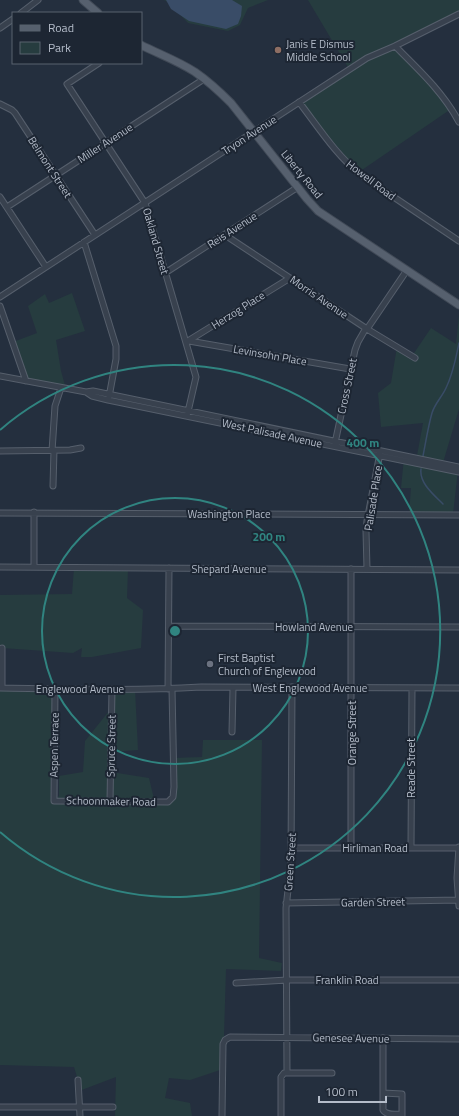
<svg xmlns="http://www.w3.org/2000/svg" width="459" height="1116" font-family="'Titillium Web',sans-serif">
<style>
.green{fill:#263c3f}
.water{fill:#394c67}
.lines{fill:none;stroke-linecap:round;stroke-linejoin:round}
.stream{stroke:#394c67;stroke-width:1.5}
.minor-casing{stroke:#565f6c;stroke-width:7}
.major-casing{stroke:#414a57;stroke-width:9}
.minor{stroke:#38414e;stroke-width:5}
.major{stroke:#56606e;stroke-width:7}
.ring{fill:none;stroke:#308480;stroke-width:2}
.education-dot{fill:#8d6e63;stroke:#1d2633;stroke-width:1.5}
.worship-dot{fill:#6b7280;stroke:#1d2633;stroke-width:1.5}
.labels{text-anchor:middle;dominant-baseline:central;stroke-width:4;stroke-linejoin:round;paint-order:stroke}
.poi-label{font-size:11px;fill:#b4bcc9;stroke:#1d2633;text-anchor:start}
.street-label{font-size:11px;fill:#b4bcc9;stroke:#1d2633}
.centre{fill:#308480;stroke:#1d2633;stroke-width:2}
.ring-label{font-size:12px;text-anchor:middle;font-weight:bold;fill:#308480;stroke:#1d2633;stroke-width:4;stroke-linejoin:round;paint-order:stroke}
</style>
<rect width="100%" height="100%" fill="#242f3e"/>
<!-- green -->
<path class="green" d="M164 0H268L248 8 240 25 228 31 188 23 169 3Z
M308 0H459V14L397 46 451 109 359 172 299 102 349 69Z
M72 293 85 331 56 340 61 371 66 389 26 381 13 342 37 333 28 306 45 294 49 303Z
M459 315V409L442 466 458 470 453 514H409L411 488H401L404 458 416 461 423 423 381 427 378 393 391 383 397 347 412 356 431 328 456 344Z
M74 568H128L127 598 143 610 141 648 92 657H81L82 648 73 653 2 648 0 645V595L72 594Z
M0 688 55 689 54 800 59 796V776L83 772 85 741 109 711 112 689H135L138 750 111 752V772L149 778 155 803 171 799 173 758 202 757 203 740H262L259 958 282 963 281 971 226 969 223 1069 190 1080 169 1078 165 1098 190 1103 192 1116H115L116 1077 79 1091 78 1080 74 1067 0 1065Z"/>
<!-- water -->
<path class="water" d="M166 0H232L242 6 241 16 238 24 226 29 189 21 171 9Z"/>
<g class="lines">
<!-- stream -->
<path class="stream" d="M423 456C426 441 428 427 432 413 435 403 442 397 446 388 453 374 456 358 459 343
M421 469C419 483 434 495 443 504"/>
<!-- minor casing -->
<g class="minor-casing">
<path id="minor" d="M21 13 38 0
M0 28 13 19
M395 46C419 70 443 92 459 122
M99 63 67 84 145 203 196 377 187 416
M299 102C319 128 336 155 361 175L459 241
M0 104 12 110 15 113 95 235
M0 197 46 267
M7 207 204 79
M225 235 367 329 415 358
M84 242 116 346V359L109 397
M165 273 298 187
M0 297 367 58 395 46 459 14
M0 306 26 381
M367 329 407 270
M188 341 290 278
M189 341 350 369
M0 376 86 392 92 396 108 400 459 472
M86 392 93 391 459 467
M335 443 355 350 358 342 366 328
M0 451 70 450 81 448
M52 451 55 406 61 388
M53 486 54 450
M34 512V567
M0 513 459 515
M0 567 459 570
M367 569 366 531 367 521 380 453
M169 626 459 627
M2 648V688
M0 688C67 689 134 691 201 687L459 688
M55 689 54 801 168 802 173 797 174 787 172 689
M168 689 169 568
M232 732 233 688
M110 802 112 689
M459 847 457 878 459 906
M292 848H459
M351 848V569
M411 848 412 688
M286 903 459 900
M236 983 287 980H459
M383 1038V1110C387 1116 395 1114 402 1114
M287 1073 286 908 291 863 292 687
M287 1073H332
M78 1080 80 1116
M383 1093 402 1094V1116
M0 1107H113
M222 1116 223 1044 225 1040 230 1037 459 1039
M281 1116V1077L284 1073H287"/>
</g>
<!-- major casing -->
<g class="major-casing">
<path id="major" d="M83 0 98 13
M141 45C159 54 178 61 195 72 208 81 220 92 231 103L307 199 318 211 459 305"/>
</g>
<!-- minor -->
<use href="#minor" class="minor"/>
<!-- major -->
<use href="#major" class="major"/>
</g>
<!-- distance rings -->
<g class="ring">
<circle cx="175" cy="631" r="133"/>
<path d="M0 430A266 266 0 1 1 0 832"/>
</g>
<!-- markers -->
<circle class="education-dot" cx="278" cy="50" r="4"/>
<circle class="worship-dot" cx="210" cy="664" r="4"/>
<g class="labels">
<!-- poi labels -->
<g class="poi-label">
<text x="286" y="44">Janis E Dismus<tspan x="286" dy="13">Middle School</tspan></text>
<text x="218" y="658">First Baptist<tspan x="218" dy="13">Church of Englewood</tspan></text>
</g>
<!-- street labels -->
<g class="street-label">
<text transform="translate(249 135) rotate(-33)">Tryon Avenue</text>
<text transform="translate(105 143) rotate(-33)">Miller Avenue</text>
<text transform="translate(50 167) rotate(57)">Belmont Street</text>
<text transform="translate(302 174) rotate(51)">Liberty Road</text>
<text transform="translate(371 180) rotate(37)">Howell Road</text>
<text transform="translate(232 230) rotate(-33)">Reis Avenue</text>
<text transform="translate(156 241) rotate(74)">Oakland Street</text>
<text transform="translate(319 297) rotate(34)">Morris Avenue</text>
<text transform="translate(238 310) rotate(-32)">Herzog Place</text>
<text transform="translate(270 355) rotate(10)">Levinsohn Place</text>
<text transform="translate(347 386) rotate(-78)">Cross Street</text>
<text transform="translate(272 433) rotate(12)">West Palisade Avenue</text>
<text transform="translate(373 498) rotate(-81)">Palisade Place</text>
<text x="229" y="514">Washington Place</text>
<text x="229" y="569">Shepard Avenue</text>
<text x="314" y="627">Howland Avenue</text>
<text x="310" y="688">West Englewood Avenue</text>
<text x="80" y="689">Englewood Avenue</text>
<text transform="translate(352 733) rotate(-90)">Orange Street</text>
<text transform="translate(54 745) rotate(-89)">Aspen Terrace</text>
<text transform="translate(111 746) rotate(-89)">Spruce Street</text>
<text transform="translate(411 768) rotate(-90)">Reade Street</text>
<text transform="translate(111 801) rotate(1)">Schoonmaker Road</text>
<text x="375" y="848">Hirliman Road</text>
<text transform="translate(290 862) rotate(-86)">Green Street</text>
<text transform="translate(373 902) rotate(-1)">Garden Street</text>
<text x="347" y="980">Franklin Road</text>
<text transform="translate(351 1038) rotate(1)">Genesee Avenue</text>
</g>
</g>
<circle cx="175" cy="631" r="6" class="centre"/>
<g class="ring-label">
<text x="363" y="447">400 m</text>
<text x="269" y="541">200 m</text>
</g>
<!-- legend -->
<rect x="12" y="12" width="130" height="52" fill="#1d2633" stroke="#59626f"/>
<rect x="20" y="25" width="20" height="6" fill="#56606e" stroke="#59626f"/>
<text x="48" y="32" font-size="12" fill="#b4bcc9">Road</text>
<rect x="20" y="42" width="20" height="12" fill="#263c3f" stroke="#59626f"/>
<text x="48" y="52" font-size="12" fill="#b4bcc9">Park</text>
<!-- scale -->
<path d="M319 1096v6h67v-6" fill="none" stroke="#b4bcc9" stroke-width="2"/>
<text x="325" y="1096" font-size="12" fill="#b4bcc9" stroke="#1d2633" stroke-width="3" paint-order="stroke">100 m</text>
</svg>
